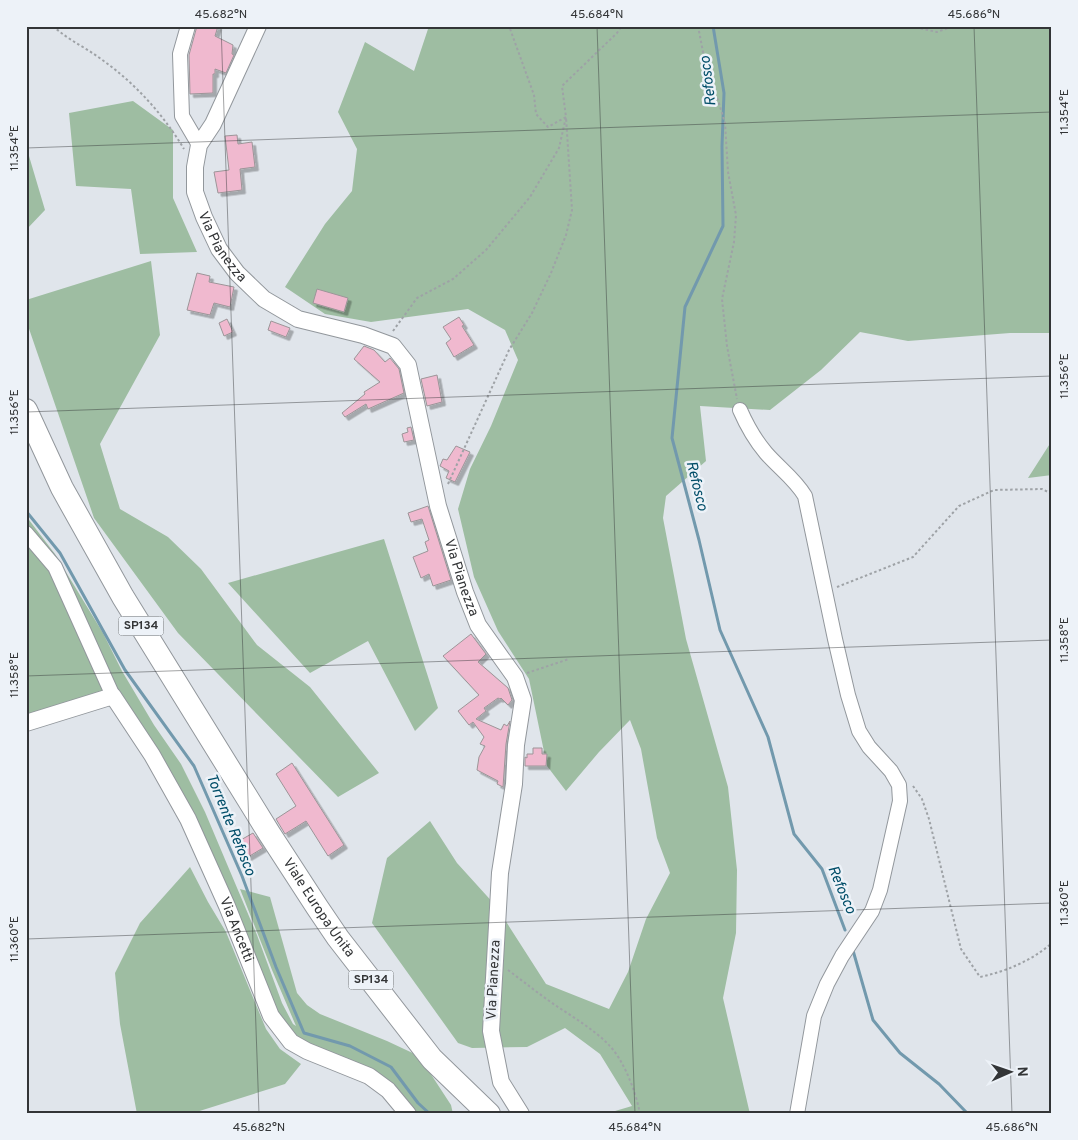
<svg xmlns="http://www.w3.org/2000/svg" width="1078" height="1140" font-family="Overpass,sans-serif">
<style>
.green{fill:#9ebda2}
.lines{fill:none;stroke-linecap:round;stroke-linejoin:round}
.stream{stroke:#7299ad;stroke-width:3}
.building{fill:#f0b9cf;stroke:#9c9598;filter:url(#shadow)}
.minor-casing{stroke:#92979c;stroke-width:16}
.tertiary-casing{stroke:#92979c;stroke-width:18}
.trunk-casing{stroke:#92979c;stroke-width:24}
.path{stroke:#9ea2a6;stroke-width:2;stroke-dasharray:2.5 2.5;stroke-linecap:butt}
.minor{stroke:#fff;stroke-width:14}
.tertiary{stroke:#fff;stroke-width:16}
.trunk{stroke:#fff;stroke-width:22}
.ticks{fill:none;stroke:#333537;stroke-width:1;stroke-opacity:0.45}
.labels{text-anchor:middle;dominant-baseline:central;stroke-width:5;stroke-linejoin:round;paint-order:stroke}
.shield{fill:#edf2f8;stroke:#6b6e71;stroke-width:1}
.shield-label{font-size:12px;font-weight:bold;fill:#333537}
.street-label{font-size:14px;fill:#333537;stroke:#edf2f8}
.water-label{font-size:15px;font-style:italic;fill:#004d68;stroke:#edf2f8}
.neatline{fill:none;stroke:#333537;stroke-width:2}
.ticks-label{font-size:12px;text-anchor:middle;fill:#333537}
</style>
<defs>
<filter id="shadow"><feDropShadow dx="3.5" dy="3.5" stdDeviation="0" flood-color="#0004"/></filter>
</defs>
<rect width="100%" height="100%" fill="#e0e5eb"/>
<!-- green -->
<path class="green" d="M426 26H1052V333H1010L908 341 860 332 821 370 770 410 700 406 706 461 666 496 663 518 686 639 728 787 737 870 736 933 723 998 750 1114H605L632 1106 600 1054 565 1028 527 1047 472 1048 458 1043 372 923 387 858 430 821 457 863 496 906 546 984 609 1009 628 972 646 919 670 873 657 838 641 749 630 720 599 752 566 791 547 766 529 679 498 631 474 577 458 509 470 469 491 426 518 360 505 330 468 309 371 322 325 314 285 287 325 224 352 191 357 149 338 112 365 42 414 71 428 29Z
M133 101 173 130V198L197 252 140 254 131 189 76 186 69 113Z
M26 153 29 156 45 210 26 230Z
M151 261 160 335 100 444 120 509 168 537 201 569 257 645 310 687 379 773 338 797 178 633 94 518 26 320V300Z
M1051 442 1052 475 1028 478Z
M26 516 55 554 103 633 122 671 154 725 181 764 205 812 257 935 282 1003 293 1024 296 1026 272 970 240 889 270 897 297 993 307 1005 320 1014 387 1041 419 1056 451 1105 453 1114H415L368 1075 307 1047 281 1021 256 960 116 698 26 721Z
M384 539 438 708 415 731 368 641 310 673 228 583Z
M190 867 208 902 226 932 266 1029 280 1049 301 1064 285 1084 190 1114H137L120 1024 115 973 140 923Z"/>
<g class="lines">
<!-- stream -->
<path class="stream" d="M713 26 724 93 722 146 723 226 685 307 672 438 699 540 720 630 768 737 794 834 822 869 845 930
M26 511 60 553 125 670 194 766 242 876 276 967 304 1033 350 1046 391 1067 418 1103 430 1114
M852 947 873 1020 900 1053 939 1084 968 1114"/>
</g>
<!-- building -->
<path class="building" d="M197 26H218L215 36 233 45 232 54 234 55 226 73 215 69V74H213V93L190 94 189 55Z
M237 135 238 144 252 142 255 167 240 169 242 190 218 193 214 172 229 170 225 136Z
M197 273 210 276 209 282 234 287 230 307 214 303 210 315 187 310Z
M317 289 348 298 344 312 313 303Z
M459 317 464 325 462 326 474 345 454 357 446 343 451 339 443 327Z
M227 319 233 332 224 336 219 323Z
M271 321 290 328 286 337 268 330Z
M364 346 374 350 385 362 390 358 399 369 404 393 368 409 366 404 345 417 342 413 365 394 364 392 380 382 354 359Z
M437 375 442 402 427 406 421 379Z
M411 427 414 440 404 442 402 434 408 432 407 428Z
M456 446 470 452 455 482 446 478 449 471 440 466 443 459 447 460Z
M428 506 451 580 433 586 429 574 421 578 413 557 428 551 425 542 429 540 422 519 411 522 408 513Z
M471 634 486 654 478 662 508 688 512 700 508 705 501 698 500 699 498 698 484 708 486 711 476 719 501 730 504 724 507 726 510 721 506 744 503 787 497 784 498 781 477 770 479 757 485 746 480 744 484 737 473 722 469 725 458 711 479 695 443 656Z
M533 748H542V754H547L546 766H525V757L527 758V754H533Z
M292 763 344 845 328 856 306 821 285 834 276 819 296 806 276 774Z
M253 833 263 848 248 857 239 841Z"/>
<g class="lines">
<!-- minor casing -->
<g class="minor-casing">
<path id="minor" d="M188 26 180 54 182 116 199 145
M740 410C747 426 755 440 766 453 779 468 795 479 805 496L835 639 848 695 859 731 869 747 891 771 899 785 900 801 880 890 872 911 842 956 827 984 814 1016 797 1114
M26 533 55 567 113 696"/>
</g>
<!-- tertiary casing -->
<g class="tertiary-casing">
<g id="tertiary">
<path id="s1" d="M258 26 213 124 199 145 195 167V192L204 217 219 249 237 273 264 299 298 319 363 335 393 346 408 365 438 506 465 592 478 625 515 677 523 700 516 745 514 784 500 873 491 1031 501 1082 521 1114"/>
<path id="s2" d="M26 723 113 696 152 755 188 819 227 906 271 1016 291 1042 307 1051 369 1076 388 1090 408 1114"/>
</g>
</g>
<!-- trunk casing -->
<g class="trunk-casing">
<g id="trunk">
<path id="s3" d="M26 410 62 488 123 597 269 833 317 907 338 938 432 1059 489 1114"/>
</g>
</g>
<!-- path -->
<path class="path" d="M53 26C68 40 85 47 101 59 135 83 163 114 184 149
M698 26 709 83 718 100 725 123 728 172 736 215 734 242 722 299 727 346 737 399
M917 26 918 28 937 32 954 26
M393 331 417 298 453 279 486 250 530 197 559 148 566 117 562 86 617 33 622 26
M448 484 509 350 532 313 551 273 566 235 572 210 566 117 548 127 536 114 534 95 509 26
M837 587 913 557 959 506 994 490 1042 489 1052 494
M527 673 569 659
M913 786 922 799 929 819 961 949 980 977C1007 971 1031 961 1052 943
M508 970C524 982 539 994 555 1005 573 1017 593 1029 608 1044 624 1060 636 1092 640 1114"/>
<!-- minor -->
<use href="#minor" class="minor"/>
<!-- tertiary -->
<use href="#tertiary" class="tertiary"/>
<!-- trunk -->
<use href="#trunk" class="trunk"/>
</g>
<!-- ticks -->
<path class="ticks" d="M221 26 259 1114M597 26 635 1114M974 26 1012 1114M26 148 1052 112M26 412 1052 376M26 676 1052 640M26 939 1052 903"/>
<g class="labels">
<!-- shield labels -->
<g class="shield">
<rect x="118.5" y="616.5" width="45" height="19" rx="4"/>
<rect x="348.5" y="970.5" width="45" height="19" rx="4"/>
</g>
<g class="shield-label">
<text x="141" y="626">SP134</text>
<text x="371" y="980">SP134</text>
</g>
<!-- street labels -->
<g class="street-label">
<text stroke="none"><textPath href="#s1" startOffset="242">Via Pianezza</textPath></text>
<text stroke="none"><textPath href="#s1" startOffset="692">Via Pianezza</textPath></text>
<text stroke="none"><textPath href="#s3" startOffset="578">Viale Europa Unita</textPath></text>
<text stroke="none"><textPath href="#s2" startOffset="356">Via Ancetti</textPath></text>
<text transform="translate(494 980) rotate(-87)">Via Pianezza</text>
</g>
<!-- water labels -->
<g class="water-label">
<text transform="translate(709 81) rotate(-97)">Refosco</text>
<text transform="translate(696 486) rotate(76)">Refosco</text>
<text transform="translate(230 825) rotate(68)">Torrente Refosco</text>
<text transform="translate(841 890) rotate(67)">Refosco</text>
</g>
</g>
<!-- border -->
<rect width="1078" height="1140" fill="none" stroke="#edf2f8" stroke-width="55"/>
<!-- north arrow -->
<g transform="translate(1010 1072) rotate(88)" stroke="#edf2f8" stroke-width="4" paint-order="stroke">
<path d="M0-4L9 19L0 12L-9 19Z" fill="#333537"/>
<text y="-8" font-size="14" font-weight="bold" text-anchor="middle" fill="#333537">N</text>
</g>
<rect x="28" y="28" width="1022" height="1084" class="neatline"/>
<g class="ticks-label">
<text x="221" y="18">45.682°N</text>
<text x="597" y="18">45.684°N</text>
<text x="974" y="18">45.686°N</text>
<text transform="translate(1064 112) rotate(-90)" y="4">11.354°E</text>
<text transform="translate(14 148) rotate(-90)" y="4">11.354°E</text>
<text transform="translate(1064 376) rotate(-90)" y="4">11.356°E</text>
<text transform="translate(14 412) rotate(-90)" y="4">11.356°E</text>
<text transform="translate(1064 640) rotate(-90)" y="4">11.358°E</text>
<text transform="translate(14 675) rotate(-90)" y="4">11.358°E</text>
<text transform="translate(1064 903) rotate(-90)" y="4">11.360°E</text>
<text transform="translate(14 939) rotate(-90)" y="4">11.360°E</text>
<text x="259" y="1131">45.682°N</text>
<text x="635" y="1131">45.684°N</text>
<text x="1012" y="1131">45.686°N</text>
</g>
</svg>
